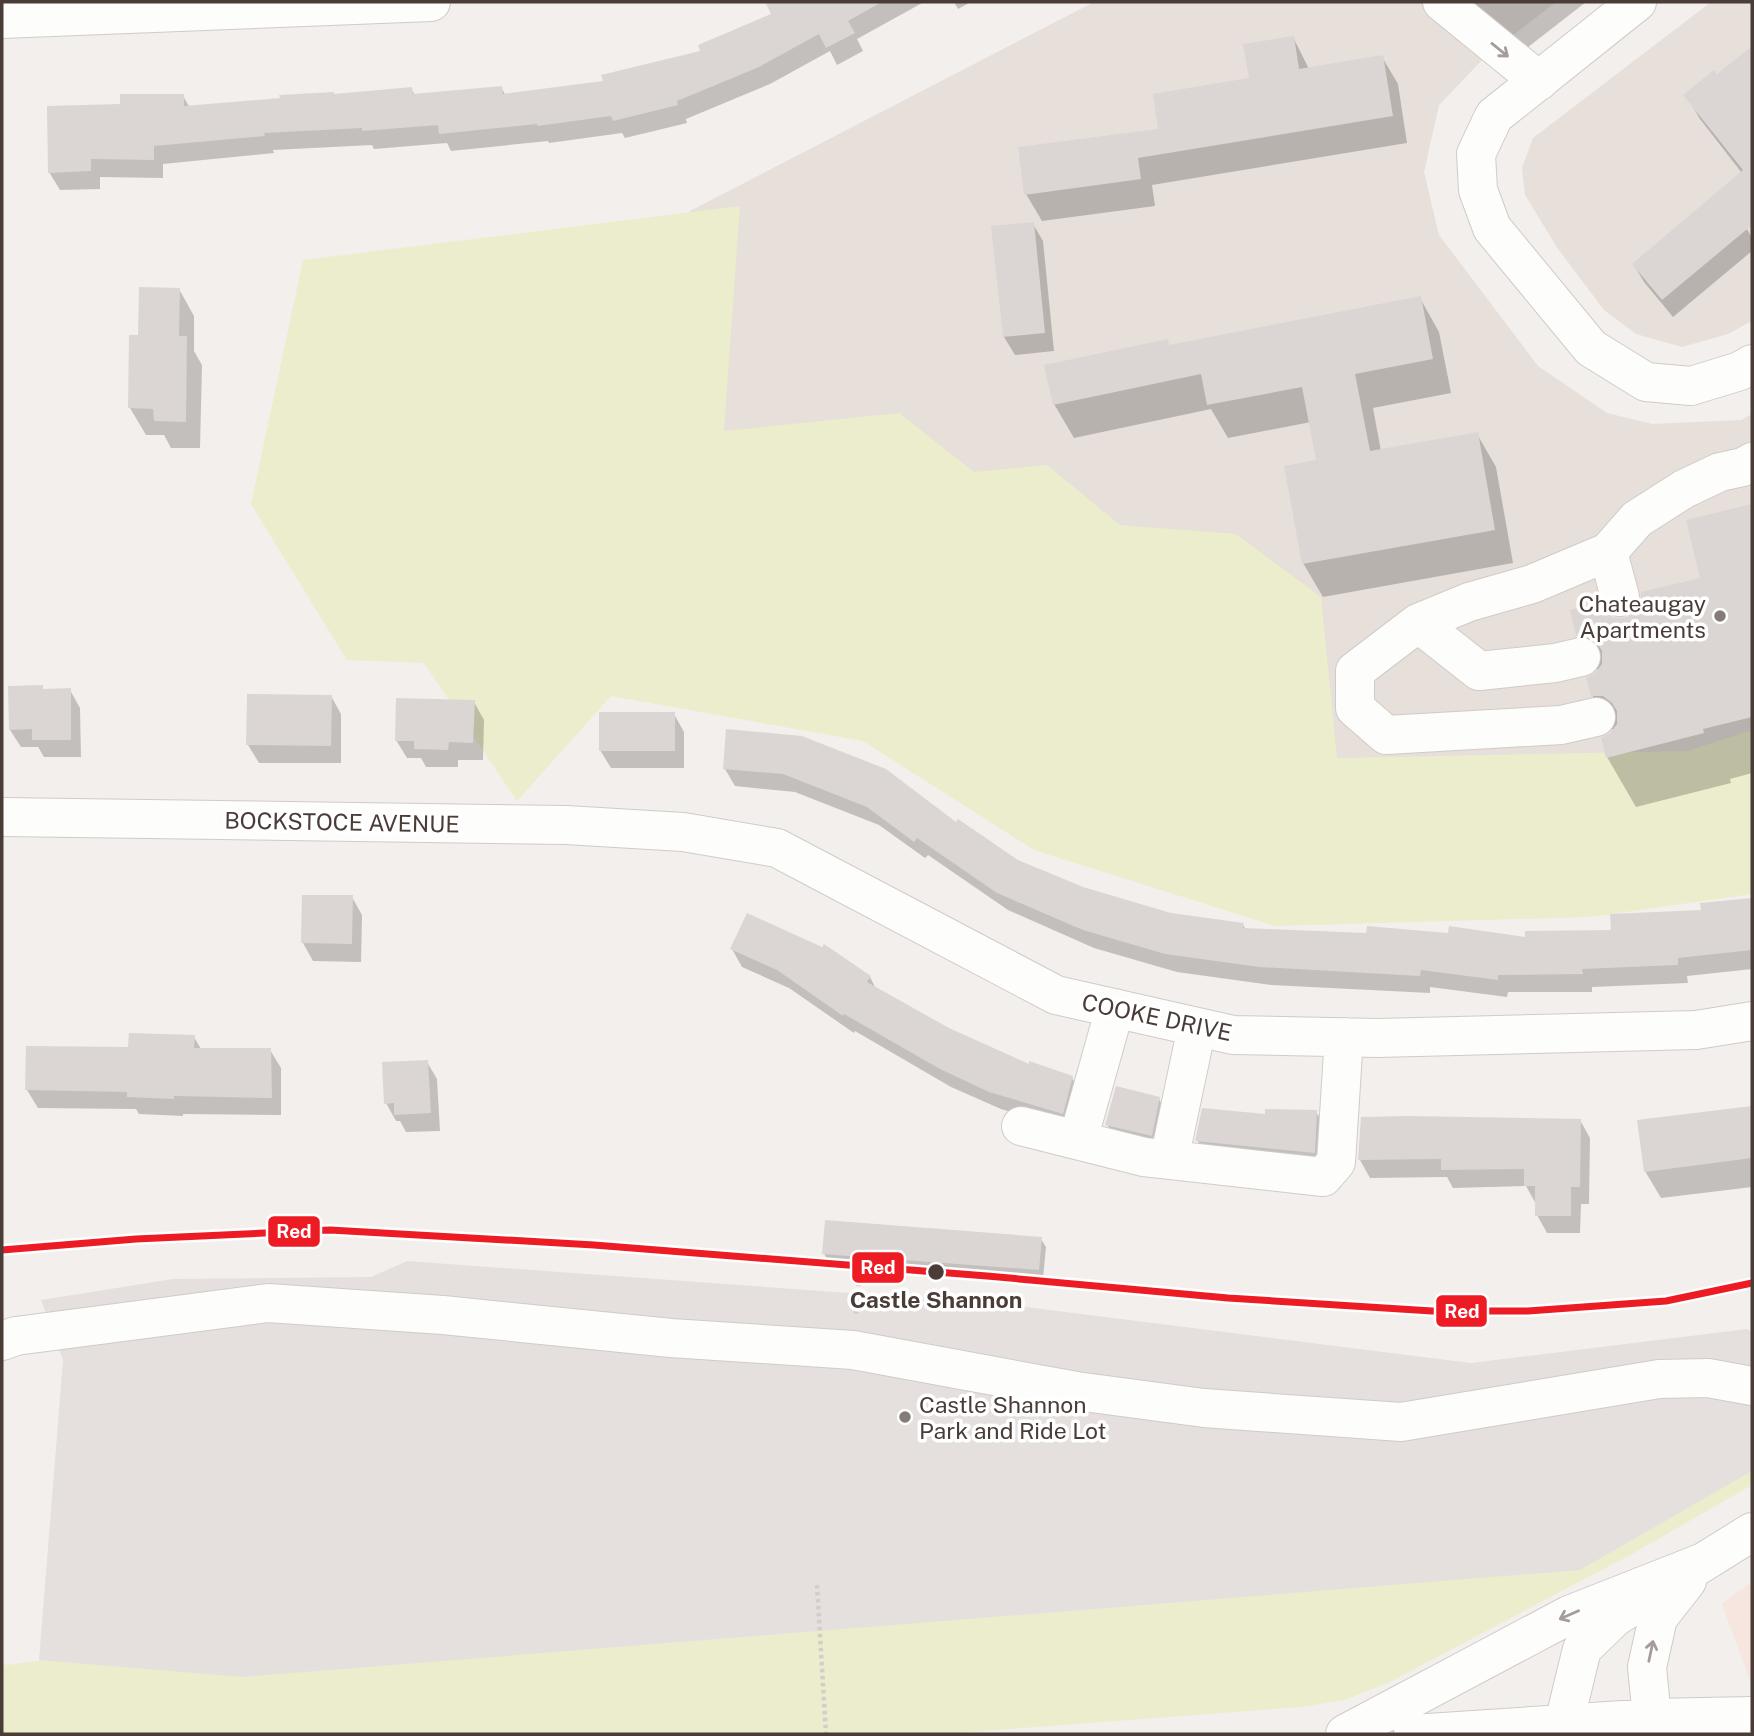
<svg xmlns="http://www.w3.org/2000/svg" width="1754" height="1736" font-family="'Public Sans',sans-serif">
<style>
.residential{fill:#e7dfda}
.commercial{fill:#f6e6df}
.green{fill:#ebedcc}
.parking{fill:#e5e0de}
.shadow{fill:#0003}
.building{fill:#dbd6d3}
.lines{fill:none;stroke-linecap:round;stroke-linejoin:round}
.minor-casing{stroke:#d0cbc8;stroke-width:40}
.path{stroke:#d3cdcb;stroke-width:4.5;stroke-dasharray:3.5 3.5;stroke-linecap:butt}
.minor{stroke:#fdfdfc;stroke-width:38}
.rail-1-casing{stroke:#fff;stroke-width:12}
.rail-1{stroke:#ec1b24;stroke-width:7}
.oneway{stroke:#a49d9a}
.poi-dot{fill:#857b77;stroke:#fff;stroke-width:2.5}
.stop-dot{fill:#4a3d37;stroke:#fff;stroke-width:2.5}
.labels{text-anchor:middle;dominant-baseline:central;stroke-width:7;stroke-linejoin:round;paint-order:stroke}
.poi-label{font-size:23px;fill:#4a3d37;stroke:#fff;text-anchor:end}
.street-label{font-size:23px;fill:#4a3d37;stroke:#fff}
.stop-label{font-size:23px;font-weight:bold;fill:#4a3d37;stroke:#fff}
.line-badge{stroke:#fff;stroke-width:2.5}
.badge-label{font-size:19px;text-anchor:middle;font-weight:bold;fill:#fff}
</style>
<rect width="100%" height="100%" fill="#f3efed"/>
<!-- residential -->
<path class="residential" d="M1094 2H1556L1485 57 1439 105 1424 172 1439 235 1538 366 1607 413 1652 424 1741 420 1752 414V758L1295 791 691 586 690 211Z
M1711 2H1752V321L1728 334 1682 347 1636 334 1604 310 1558 249 1525 195 1522 168 1533 138Z"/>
<!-- commercial -->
<path class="commercial" d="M1752 1582V1686L1722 1604Z"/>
<!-- green -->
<path class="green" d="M740 206 724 431 899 413 974 472 1047 465 1120 525 1236 534 1321 597 1337 758 1687 751 1752 730V894L1590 917 1275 926 1034 850 863 741 611 696 517 801 424 663 347 660 251 504 303 260Z
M1752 1418V1485L1632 1554 1388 1683 1344 1700 1301 1707 944 1734H2V1664L8 1665Z"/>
<!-- parking -->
<path class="parking" d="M407 1261 1002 1304 1471 1363 1747 1329 1752 1332V1471L1580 1570 243 1677 39 1660 63 1360 41 1300 173 1279 371 1277Z"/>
<!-- shadow -->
<path class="shadow" d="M783 2H924L857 39 863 51 837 65 830 51 770 84 686 119 687 123 625 138 622 133 549 143 548 141 451 151 447 143 374 149 372 145 273 150 274 153 163 164V178L100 177V189L60 190 49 172 121 106 183 96 190 108 411 89 415 95 501 87 506 96 605 83 703 52 774 15 770 8Z
M954 2H971L958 9Z
M1458 2H1586L1514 58Z
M1293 37 1309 69 1382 57 1398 84 1407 143 1152 185 1155 206 1042 221 1026 194 1160 130 1251 80Z
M1752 48V186L1700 119 1686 95 1716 76Z
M1033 224 1043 241 1054 351 1015 355 1004 337Z
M1747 229 1752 238V251L1673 317 1644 282 1634 265Z
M179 289 194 316V351L202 365 200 448H171L164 435H146L130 408 140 337Z
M1420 298 1439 332 1451 393 1373 408 1381 451 1477 434 1496 467 1513 563 1323 597 1303 563 1318 462 1311 422 1228 438 1211 409 1074 438 1054 404 1170 347Z
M1752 505V773L1730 779 1731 783 1636 807 1607 757 1614 732 1592 695 1599 672 1577 635 1604 614 1613 620H1625L1702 579 1688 521Z
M42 687 44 691 70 690 80 708 81 757H44L38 747H21L10 730Z
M331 696 341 714V763H259L248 745Z
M474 702 484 720 483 760H458V767H426L421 758H407L396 740Z
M674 714 684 732V768H611L600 750Z
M728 731 957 824 1017 861 1082 889 1171 915 1243 925 1246 930 1526 939 1613 932 1703 911 1702 905 1752 900V969L1687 976 1688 983 1592 987V992H1508L1507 997 1430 987V993L1271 985 1177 972 1094 948 1008 910 928 855 925 858 879 825 795 792 735 786 725 769Z
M352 897 362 915 361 962 313 961 303 943Z
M732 949 870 977 876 989 948 1029 1030 1067 1072 1078 1082 1096 1072 1131 1001 1109 951 1087 855 1031 854 1033 789 988 742 967Z
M194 1037 201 1049 270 1050 281 1068V1115L183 1114V1116L139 1114 136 1109 38 1108 27 1090 130 1049Z
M427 1062 437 1079 440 1131 406 1132 400 1121H396L386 1103Z
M1159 1099 1169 1117 1161 1153 1117 1142 1107 1124Z
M1752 1108V1187L1661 1198 1645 1171 1639 1122Z
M1316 1112 1327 1130 1323 1171 1208 1158 1197 1140Z
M1580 1120 1590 1138 1589 1204H1581L1580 1233H1547L1537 1215 1536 1204 1526 1186 1453 1188 1447 1177 1370 1178 1360 1160Z
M1041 1239 1046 1247 1043 1278 828 1262 824 1253Z"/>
<!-- building -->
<path class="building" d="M765 2H882L848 21 855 33 826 48 819 34 759 67 677 101 678 105 613 121 611 116 537 126V124L439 134 438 125 362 131V128L264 133 265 136 154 146V160L91 159V171L48 173 47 106 120 104V94H184V106L280 98 279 95 334 92V94L412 87 413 94 502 86 503 94 603 81 601 75 700 51 698 45 771 14Z
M1294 36 1299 69 1383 55 1393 116 1138 158 1141 179 1024 195 1018 147 1158 129 1153 94 1249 78 1243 44Z
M1752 46V225L1662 300 1632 264 1743 170 1683 95 1714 70 1717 74Z
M1034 222 1045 333 1003 337 991 226Z
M139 287 180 288 179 336H187L186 422 154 421 153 409 128 408 129 335H138Z
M1421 296 1433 359 1355 374 1370 451 1478 432 1495 530 1302 564 1284 466 1316 460 1302 387 1207 405 1201 374 1053 405 1044 365 1168 339 1169 345Z
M1752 504V717L1703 729 1704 733 1606 758 1601 738 1610 733 1617 724V711L1612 703 1603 696H1591L1586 678 1595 673 1602 664V651L1597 643 1588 636H1576L1570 610 1599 603 1605 613 1614 618H1625L1636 612 1641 602V592L1700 578 1686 520Z
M43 685V689L71 688V740H32V729L9 730 8 686Z
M247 694 332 695 331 746 246 745Z
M396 698 475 700 473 743 449 742 448 750 414 749V741H395Z
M599 712H675V751H599Z
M726 729 802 736 886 769 956 822 958 819 1018 860 1083 887 1171 913 1244 923 1243 928 1366 933 1367 926 1448 933 1449 926 1525 937V931L1611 930 1610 914 1701 910 1700 903 1752 898V950L1678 958V965L1582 969 1583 974 1498 975V980L1421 970 1420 976 1259 967 1165 954 1083 930 997 893 917 838 914 842 867 807 783 774 723 769Z
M302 895H353L352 944 301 943Z
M747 913 822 947 824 944 871 976 867 982 949 1028 1029 1064V1061L1073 1076 1063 1114 989 1092 940 1069 844 1014 843 1016 777 970 730 949Z
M129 1033 195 1035 194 1048H271L272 1098 174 1096V1099L127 1097V1092L25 1090 26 1046 128 1047Z
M428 1060 431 1113 394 1115V1103L384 1104 382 1062Z
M1116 1086 1160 1097 1152 1136 1105 1125Z
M1752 1106V1158L1644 1172 1637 1120Z
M1202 1108 1265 1114V1109L1317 1110 1315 1153 1195 1141Z
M1409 1116 1581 1119 1580 1187H1571V1216H1535V1186H1524V1169L1441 1170V1159L1358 1160 1361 1117Z
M825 1220 1042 1237 1039 1270 822 1254Z"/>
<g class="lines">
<!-- minor casing -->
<g class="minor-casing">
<path id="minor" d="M1442 2 1539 81
M1637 2 1494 116 1476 154 1478 190 1492 228 1591 348 1646 382 1691 386 1740 371 1752 364
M2 19 431 2
M1608 552 1620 597
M1418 623 1479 671 1555 663 1581 657
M1596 717 1561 725 1386 735 1355 708V671L1418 623 1469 602 1532 584 1608 552 1637 519 1684 489 1720 472 1743 467 1752 462
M2 817 566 825 683 832 777 848 1056 995 1233 1035 1378 1038 1696 1030 1752 1021
M1021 1126 1144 1157 1323 1177 1336 1162 1344 1037
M1078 1140 1115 1008
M1169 1160 1197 1027
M2 1341 16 1336 268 1303 443 1315 671 1338 853 1350 1076 1391 1204 1408 1401 1422 1659 1379 1708 1378 1752 1386
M1652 1718 1647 1667 1658 1618 1687 1581
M1564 1723 1582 1649 1615 1617 1752 1532
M1345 1734 1569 1615 1701 1563
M1413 1734 1652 1718 1752 1716"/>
</g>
<!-- path -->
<path class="path" d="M856 1314 861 1257
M817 1585 826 1734"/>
<!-- minor -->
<use href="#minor" class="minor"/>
<!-- rail-1 casing -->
<g class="rail-1-casing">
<path id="rail-1" d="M2 1250 136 1239 330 1230 594 1245 987 1276 1228 1298 1432 1311H1528L1666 1301 1752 1283"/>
</g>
<!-- rail-1 -->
<use href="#rail-1" class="rail-1"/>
</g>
<!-- one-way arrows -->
<defs><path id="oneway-shaft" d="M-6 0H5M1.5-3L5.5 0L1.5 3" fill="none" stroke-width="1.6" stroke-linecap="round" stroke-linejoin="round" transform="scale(1.75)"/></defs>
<g class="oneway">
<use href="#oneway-shaft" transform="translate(1500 50) rotate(39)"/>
<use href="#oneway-shaft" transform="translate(1569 1615) rotate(156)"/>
<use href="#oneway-shaft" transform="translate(1651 1651) rotate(-78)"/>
</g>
<!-- markers -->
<g class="poi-dot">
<circle cx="1720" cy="616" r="7"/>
<circle cx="905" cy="1417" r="7"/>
</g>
<circle class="stop-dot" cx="936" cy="1272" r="9"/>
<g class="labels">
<!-- poi labels -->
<g class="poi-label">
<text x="1706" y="603">Chateaugay<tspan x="1706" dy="26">Apartments</tspan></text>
<text x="919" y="1404" text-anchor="start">Castle Shannon<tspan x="919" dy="26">Park and Ride Lot</tspan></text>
</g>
<!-- street labels -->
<g class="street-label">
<text transform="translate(342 822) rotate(1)">BOCKSTOCE AVENUE</text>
<text transform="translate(1157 1017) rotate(12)">COOKE DRIVE</text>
</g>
<!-- stop labels -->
<g class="stop-label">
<text x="936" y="1299">Castle Shannon</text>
</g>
</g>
<g class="line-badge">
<rect x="267" y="1215" width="54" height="33" rx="7" fill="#ec1b24"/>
<rect x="851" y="1251" width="54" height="33" rx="7" fill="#ec1b24"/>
<rect x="1435" y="1294" width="53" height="34" rx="7" fill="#ec1b24"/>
</g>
<g class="badge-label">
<text x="294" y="1238">Red</text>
<text x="878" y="1274">Red</text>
<text x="1462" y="1318">Red</text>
</g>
<!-- border -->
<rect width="1754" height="1736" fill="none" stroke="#4a3d37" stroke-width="7"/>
</svg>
